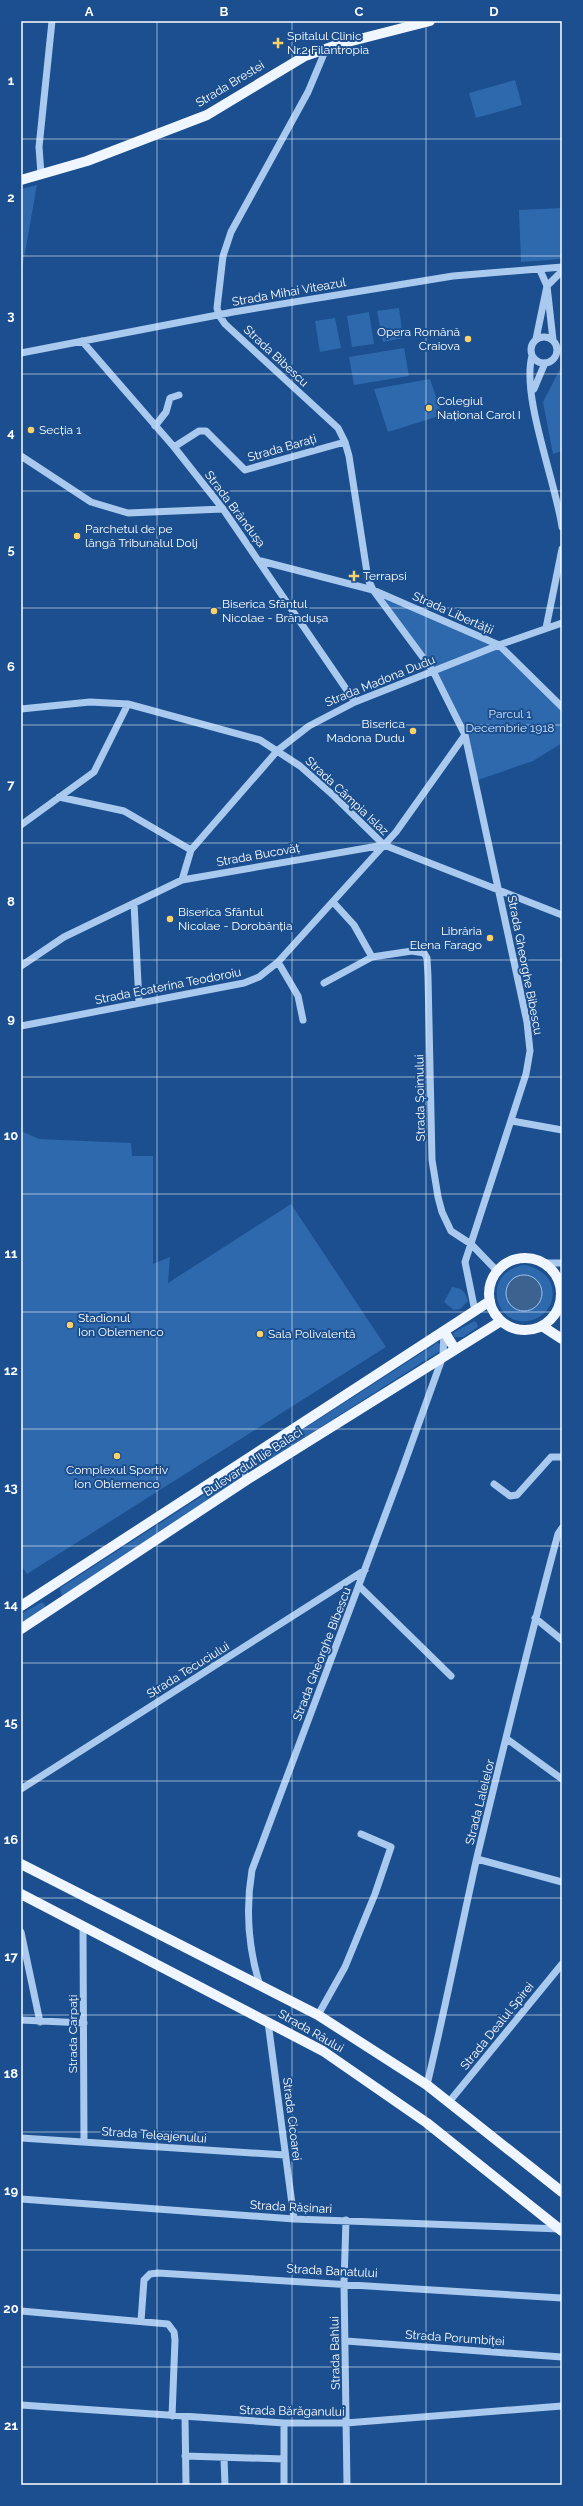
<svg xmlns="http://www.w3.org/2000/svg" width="583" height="2506" font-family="Raleway,sans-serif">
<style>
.green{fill:#2e69ad;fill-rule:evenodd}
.water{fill:#3c6290;stroke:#9cc4f0}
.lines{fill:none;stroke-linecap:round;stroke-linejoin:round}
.minor{stroke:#a9c9ee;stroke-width:7}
.major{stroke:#f0f6ff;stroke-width:10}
.grid{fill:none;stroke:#fff;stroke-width:1;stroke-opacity:0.55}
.poi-dot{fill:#ffd166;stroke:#1b4f8f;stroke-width:1.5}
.labels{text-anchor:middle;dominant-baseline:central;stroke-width:4;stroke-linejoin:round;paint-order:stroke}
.poi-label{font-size:12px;fill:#fff;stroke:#1b4f8f;text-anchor:start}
.street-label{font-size:12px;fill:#fff;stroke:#1b4f8f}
.park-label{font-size:12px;fill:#cfe3fa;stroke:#1b4f8f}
.neatline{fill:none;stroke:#fff;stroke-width:1.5}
.grid-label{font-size:13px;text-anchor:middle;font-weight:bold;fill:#fff}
</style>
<rect width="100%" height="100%" fill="#1b4f8f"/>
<!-- green -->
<path class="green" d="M515 80 522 105 476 118 469 93Z
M37 185 21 275V189Z
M562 208V259L521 262 519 210Z
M399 308 403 338 383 342 377 311Z
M369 312 374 344 352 347 347 316Z
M335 318 341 348 320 352 315 321Z
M404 348 409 376 354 385 349 357Z
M562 365V451L553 454 543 402Z
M430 379 442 415 388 432 374 389Z
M378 596 499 645 562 708V743L533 761 475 781 466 735 442 684Z
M21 1131 39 1139 131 1143 132 1156H153V1264L170 1257 168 1283 291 1204 386 1347 27 1574 21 1565Z
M523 1265C542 1267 558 1282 551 1303 549 1310 542 1316 535 1319 498 1334 477 1275 523 1265ZM531 1276C552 1289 539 1318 515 1309Z
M452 1287C462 1288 465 1291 468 1301L460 1309 454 1310 444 1302Z
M474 1321 477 1323 478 1327 463 1337H454L453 1333Z
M437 1343 441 1344 440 1351 258 1467 256 1465V1462L260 1457Z
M239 1472 246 1475 63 1596 61 1594 60 1588Z
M42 1602 45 1605 44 1609 21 1624V1614Z"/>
<!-- water -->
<path class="water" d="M506 1293a18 18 0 1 1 36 0a18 18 0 1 1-36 0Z"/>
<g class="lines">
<!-- minor -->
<path class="minor" d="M326 49 308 92 231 232 223 256 217 308 219 315 225 324 338 428 345 442 349 456 368 579 373 590 433 671 465 735 527 1022 530 1051 526 1074 465 1262 475 1311
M41 174 39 147 52 21
M540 270 547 286 553 340
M531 350a13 13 0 1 1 26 0a13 13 0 1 1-26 0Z
M536 339 547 286 562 271
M82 341 174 447 223 509 355 702
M21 353 233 312 453 276 562 267
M532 356C521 396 556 483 562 527
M534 389 545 363
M155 426 166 412 170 398 179 395
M174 447 199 431H206L245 470 345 442
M21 456 91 502 128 513 223 509
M261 561 373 590 499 645 562 707
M546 628 562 549
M21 709 90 702 128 704 260 740 300 766 334 796 384 845 562 915
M59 797 124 811 191 850
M21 825 94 772 128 704
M182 880 191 850 278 750 309 726 355 702 499 645 562 623
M333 902 354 925 372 957
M134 903 139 1003
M278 962 298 996 303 1020
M21 966 64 937 182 880 384 845 396 832 465 735
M324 983 372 957 412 951 424 953 427 958 428 977 432 1160 438 1197 442 1212 451 1231 471 1244 497 1271
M21 1026 244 983 259 977 278 962 384 845
M512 1121 562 1130
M543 1263H562
M559 1284 562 1277
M239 1466 248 1479
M494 1484 510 1496 517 1495 551 1457H562
M359 1586 451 1676
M535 1618 562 1640
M507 1739 562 1779
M21 1789 365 1570
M477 1859 562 1882
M83 1927 84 2142
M21 1932 40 2022
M260 1986C248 1947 245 1911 252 1870L402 1470 443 1356 444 1331
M318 2015 345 1967 375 1894 391 1847 361 1834
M21 2020 84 2023
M268 2022 294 2219
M427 2085C445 2009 460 1933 477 1857 503 1749 529 1641 558 1534L562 1528
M449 2102 562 1964
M21 2138 285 2155
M21 2199 294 2219 560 2229
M346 2220 344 2283 347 2485
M21 2311 168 2324 174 2332 175 2340 172 2416
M141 2321 144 2280 150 2274 158 2273 562 2298
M346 2341 562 2357
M21 2405 284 2423H346L562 2406
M185 2417 186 2485
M284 2423V2485
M185 2456 284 2459
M224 2458 225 2485"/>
<!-- major -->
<path class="major" d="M21 180 87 161 207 115 305 56 340 44 430 21
M489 1294a36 36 0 1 1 72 0a36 36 0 1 1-72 0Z
M542 1326 562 1339
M444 1331 455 1349
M21 1606 490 1301
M21 1629 248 1479 501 1321
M21 1864 318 2015 427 2085 562 2192
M21 1894 323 2051 427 2123 562 2231"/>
</g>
<!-- grid -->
<path class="grid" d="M157 21V2485M292 21V2485M426 21V2485M21 139H562M21 256H562M21 374H562M21 491H562M21 608H562M21 725H562M21 843H562M21 960H562M21 1077H562M21 1194H562M21 1312H562M21 1429H562M21 1546H562M21 1663H562M21 1781H562M21 1898H562M21 2015H562M21 2132H562M21 2250H562M21 2367H562"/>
<!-- markers -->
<g class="poi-dot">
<path d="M276 37h4v4h4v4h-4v4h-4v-4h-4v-4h4z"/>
<circle cx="468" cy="339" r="4"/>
<circle cx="429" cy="408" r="4"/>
<circle cx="31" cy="430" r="4"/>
<circle cx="77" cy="536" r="4"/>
<path d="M352 570h4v4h4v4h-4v4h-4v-4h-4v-4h4z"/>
<circle cx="214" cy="611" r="4"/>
<circle cx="413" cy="731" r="4"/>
<circle cx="170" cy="919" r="4"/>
<circle cx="490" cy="938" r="4"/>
<circle cx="70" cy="1325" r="4"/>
<circle cx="260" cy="1334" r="4"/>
<circle cx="117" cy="1456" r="4"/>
</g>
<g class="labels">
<!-- poi labels -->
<g class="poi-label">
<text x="287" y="36">Spitalul Clinic<tspan x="287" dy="14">Nr.2 Filantropia</tspan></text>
<text x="460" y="332" text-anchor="end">Opera Română<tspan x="460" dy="14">Craiova</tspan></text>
<text x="437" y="401">Colegiul<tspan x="437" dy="14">Național Carol I</tspan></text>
<text x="39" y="430">Secția 1</text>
<text x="85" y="529">Parchetul de pe<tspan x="85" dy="14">lângă Tribunalul Dolj</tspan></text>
<text x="363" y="576">Terrapsi</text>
<text x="222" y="604">Biserica Sfântul<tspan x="222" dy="14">Nicolae - Brândușa</tspan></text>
<text x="405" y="724" text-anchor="end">Biserica<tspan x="405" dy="14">Madona Dudu</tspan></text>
<text x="178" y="912">Biserica Sfântul<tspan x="178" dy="14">Nicolae - Dorobănția</tspan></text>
<text x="482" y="931" text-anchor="end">Librăria<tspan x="482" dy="14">Elena Farago</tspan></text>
<text x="78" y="1318">Stadionul<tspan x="78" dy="14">Ion Oblemenco</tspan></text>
<text x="268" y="1334">Sala Polivalentă</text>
<text x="117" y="1470" text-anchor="middle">Complexul Sportiv<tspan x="117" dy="14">Ion Oblemenco</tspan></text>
</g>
<!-- street labels -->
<g class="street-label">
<text transform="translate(230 84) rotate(-31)">Strada Brestei</text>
<text transform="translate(289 292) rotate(-10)">Strada Mihai Viteazul</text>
<text transform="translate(276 356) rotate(43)">Strada Bibescu</text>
<text transform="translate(282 448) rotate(-16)">Strada Barați</text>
<text transform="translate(235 509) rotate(53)">Strada Brândușa</text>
<text transform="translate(453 613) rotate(24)">Strada Libertății</text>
<text transform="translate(380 681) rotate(-22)">Strada Madona Dudu</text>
<text transform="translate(347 796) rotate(43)">Strada Câmpia Islaz</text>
<text transform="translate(258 855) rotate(-10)">Strada Bucovăț</text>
<text transform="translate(525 965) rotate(79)">Strada Gheorghe Bibescu</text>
<text transform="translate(168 986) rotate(-11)">Strada Ecaterina Teodoroiu</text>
<text transform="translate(420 1098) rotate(-91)">Strada Șoimului</text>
<text transform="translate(253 1462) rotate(-33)">Bulevardul Ilie Balaci</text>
<text transform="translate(322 1654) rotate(-69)">Strada Gheorghe Bibescu</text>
<text transform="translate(188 1670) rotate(-32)">Strada Tecuciului</text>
<text transform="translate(480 1802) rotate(-76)">Strada Lalelelor</text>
<text transform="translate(497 2026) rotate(-51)">Strada Dealul Spirei</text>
<text transform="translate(311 2031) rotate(30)">Strada Râului</text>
<text transform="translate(73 2034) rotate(-90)">Strada Carpați</text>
<text transform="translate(292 2119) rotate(83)">Strada Cicoarei</text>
<text transform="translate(154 2135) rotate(4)">Strada Teleajenului</text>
<text transform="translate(291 2207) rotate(3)">Strada Rășinari</text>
<text transform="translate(332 2271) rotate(3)">Strada Banatului</text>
<text transform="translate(455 2338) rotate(4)">Strada Porumbiței</text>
<text transform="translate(335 2353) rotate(-91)">Strada Bahlui</text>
<text transform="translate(292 2411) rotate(1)">Strada Bărăganului</text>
</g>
<!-- park labels -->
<g class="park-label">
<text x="510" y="714">Parcul 1<tspan x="510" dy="14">Decembrie 1918</tspan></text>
</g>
</g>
<!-- border -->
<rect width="583" height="2506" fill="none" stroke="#1b4f8f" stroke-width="44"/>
<rect x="22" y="22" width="539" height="2462" class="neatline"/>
<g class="grid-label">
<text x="89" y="16">A</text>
<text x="224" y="16">B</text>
<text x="359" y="16">C</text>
<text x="494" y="16">D</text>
<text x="11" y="85">1</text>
<text x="11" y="202">2</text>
<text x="11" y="320">3</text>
<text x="11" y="437">4</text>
<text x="11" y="554">5</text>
<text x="11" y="671">6</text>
<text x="11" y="789">7</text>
<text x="11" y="906">8</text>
<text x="11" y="1023">9</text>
<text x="11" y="1140">10</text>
<text x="11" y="1258">11</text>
<text x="11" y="1375">12</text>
<text x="11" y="1492">13</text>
<text x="11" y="1609">14</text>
<text x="11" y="1727">15</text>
<text x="11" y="1844">16</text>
<text x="11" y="1961">17</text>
<text x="11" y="2078">18</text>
<text x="11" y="2195">19</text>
<text x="11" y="2313">20</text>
<text x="11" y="2430">21</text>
</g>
</svg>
